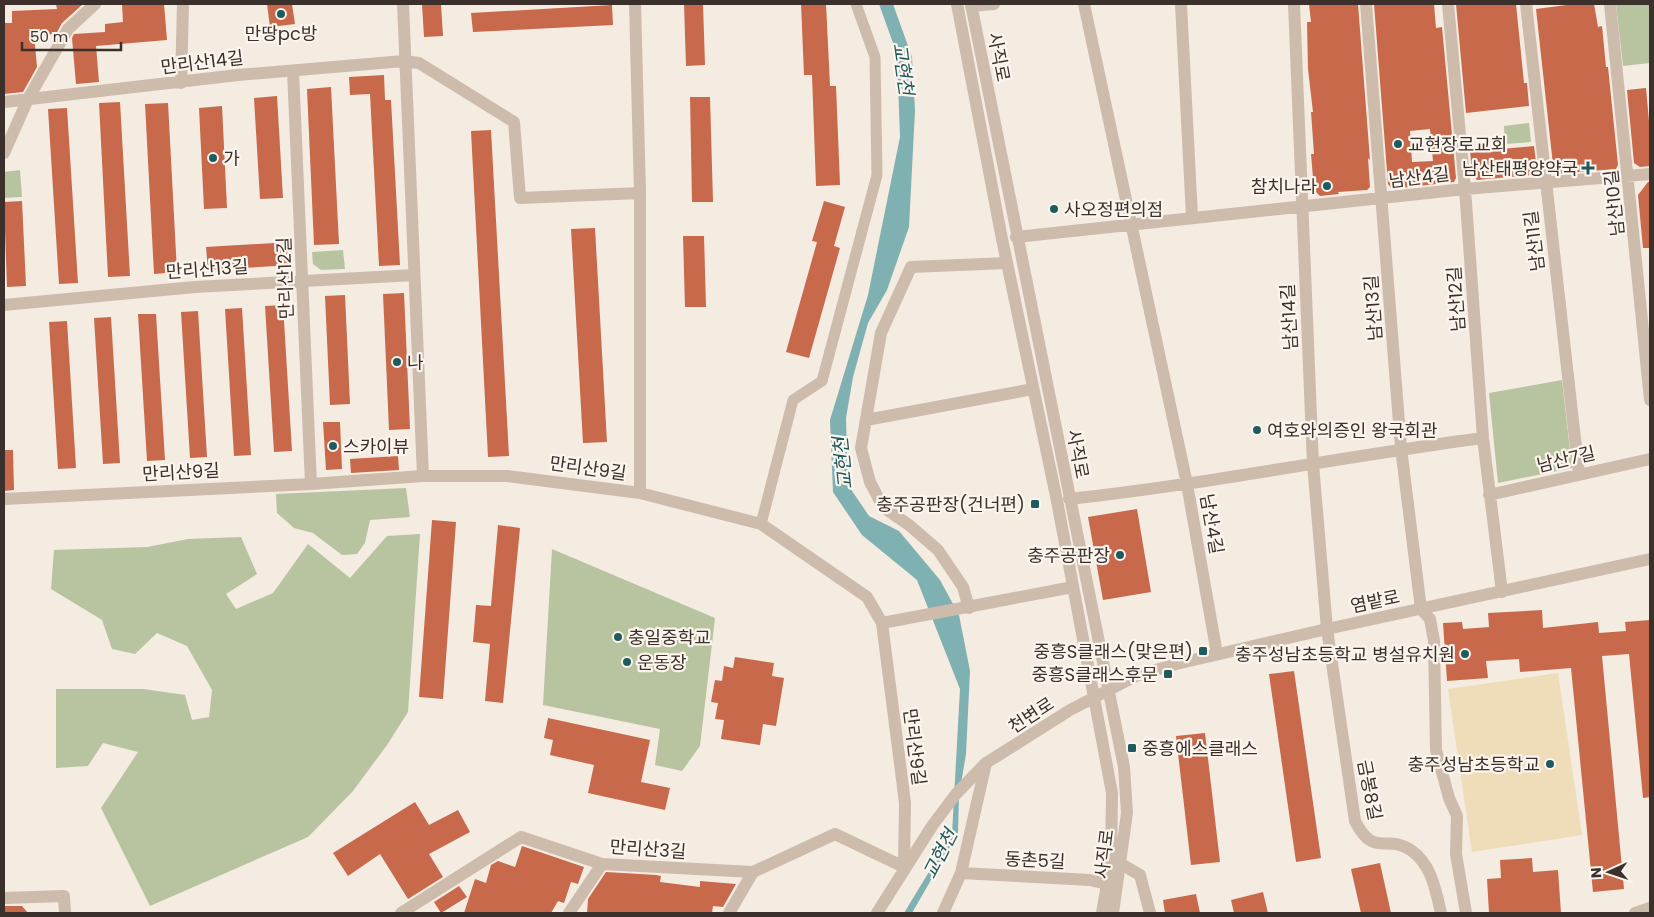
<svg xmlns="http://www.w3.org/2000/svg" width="1654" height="917" font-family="Poppins,'Noto Sans KR',sans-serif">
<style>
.green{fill:#b8c4a0}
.sand{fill:#efdcb8}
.water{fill:#7fb0b2}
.building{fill:#c8694b;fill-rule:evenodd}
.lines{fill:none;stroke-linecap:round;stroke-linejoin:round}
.pedestrian{stroke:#cdbbac;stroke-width:11}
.minor{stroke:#cdbbac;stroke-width:12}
.tertiary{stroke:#cdbbac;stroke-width:12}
.poi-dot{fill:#1f5a5e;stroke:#fbf5ee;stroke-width:2}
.labels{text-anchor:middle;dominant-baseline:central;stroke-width:4.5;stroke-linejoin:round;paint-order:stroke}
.poi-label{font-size:18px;fill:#3b302b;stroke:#fbf5ee;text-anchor:start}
.street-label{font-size:18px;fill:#3b302b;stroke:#fbf5ee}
.water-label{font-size:19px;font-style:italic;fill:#1f5a5e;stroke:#fbf5ee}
</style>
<rect width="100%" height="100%" fill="#f4ebe1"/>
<!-- green -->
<path class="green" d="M1616 4H1650V63L1623 66Z
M1529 123 1531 142 1505 144 1504 126Z
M20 170 22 197 4 198V172Z
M343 250 345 269 321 270 313 264 312 252Z
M1562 380 1572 468 1498 483 1489 393Z
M406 488 410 517 370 520 365 543 357 554 342 555 313 533 294 528 277 513 276 494Z
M420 534 408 712 387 745 353 791 308 837 150 906 101 808 138 752 103 743 88 766 56 768V689H144L185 695 192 720 209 717 212 690 187 646 157 633 135 654 112 649 102 620 51 589 54 550 147 547 188 539 241 537 257 574 226 594 236 609 273 593 308 544 350 578 387 536Z
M552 549 715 618 700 746 682 771 655 765 660 729 543 705Z"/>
<!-- sand -->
<path class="sand" d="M1558 673 1582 835 1472 852 1448 689Z"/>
<!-- water -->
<path class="water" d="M879 4H893L912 57 915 110 909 227 887 290 868 323 853 377 846 418 848 485 869 516 899 531 940 580 959 615 970 671 966 754 959 795 958 833 912 913H904L952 834 960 689 917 580 862 535 833 492 830 420 868 295 900 137 897 54Z"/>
<!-- building -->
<path class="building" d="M56 4H83L62 23 56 34 34 35 37 67 23 92 4 94V23H12V11L57 9Z
M122 4H164L167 40 96 46 99 82 76 84 72 38 74 34 105 32V24L123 22Z
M267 4H292L295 24 270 27Z
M422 4H441L443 36 424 37Z
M684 4H703L705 65 686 66Z
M801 4H826L830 86H836L840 185 816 186 812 75H804Z
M1309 4H1358L1370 160 1368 158 1370 187 1367 190 1338 192 1339 194 1320 196 1314 190 1311 154H1314L1311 112H1313L1308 69 1307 22H1311Z
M1374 4H1434L1436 28 1442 27 1456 178 1454 182 1392 189 1388 184ZM1430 129 1433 161 1412 162 1410 131Z
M1456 4H1516L1524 83H1527L1529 106 1466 113Z
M1574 4H1594L1598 27 1602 26 1606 67H1608L1618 165 1616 169 1554 174 1536 9Z
M612 5 613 25 473 32 471 13Z
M384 75 385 100H391L400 265 379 266 370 94 350 95 349 77Z
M331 87 339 244 314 245 307 89Z
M1646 88 1650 132V166L1640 167 1634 163 1627 90Z
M277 96 283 198 260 199 254 98Z
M690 97H710L713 202H692Z
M120 102 130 276 108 277 99 103Z
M168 103 177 272 154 274 145 104Z
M222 106 227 208 204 209 199 108Z
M67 108 78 283 59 284 48 109Z
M491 130 509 456 488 457 471 131Z
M1534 146 1537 170 1531 175 1477 180 1472 174 1470 150 1491 148V150Z
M1648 182H1650V248H1643L1638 195Z
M22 201 26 286 7 287 4 202Z
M824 201 845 207 834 246 840 248 809 358 786 352 817 242 812 241Z
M595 228 607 442 583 443 571 229Z
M683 236H704L706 307H685Z
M291 242 293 265 208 270 206 247Z
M404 293 410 429 389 430 383 294Z
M345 295 350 404 330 405 325 296Z
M283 305 292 451 274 452 265 306Z
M242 308 251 455 234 456 225 309Z
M198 311 207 457 190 458 181 312Z
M138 314H156L165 460 147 461Z
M111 317 120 463 103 464 94 318Z
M67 321 76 468 58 469 49 322Z
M323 422H340L342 469 326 470Z
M4 450H13L14 490 4 491Z
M398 456 399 470 351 473 350 459Z
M1137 509 1151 592 1103 600 1088 517Z
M432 520 456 522 443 699 419 697Z
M498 525 520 528 503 703 485 701 490 644 473 642 476 605 491 606Z
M1542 610 1543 628 1598 622 1599 633 1626 631 1625 622 1650 620V797L1643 798 1629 654 1602 656 1624 889 1593 892 1571 668 1520 672 1519 659 1486 661 1488 678 1447 681 1443 623 1462 622 1463 629 1489 627 1488 613Z
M735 657 774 663 772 676 784 678 776 726 763 724 760 745 721 739 724 720 715 719 718 703 711 702 715 680 722 681 724 666 733 668Z
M1294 671 1321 858 1296 862 1269 674Z
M548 718 650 740 641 782 670 788 665 810 588 793 594 765 550 755 553 740 544 738Z
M1205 733 1220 862 1191 865 1176 736Z
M415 802 429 825 458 810 470 832 429 854 443 877 408 899 380 854 348 876 333 853Z
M522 846 584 867 578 884 571 882 564 903 558 901 551 913H464L475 879 486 883 491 865 498 861 515 867Z
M1532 858 1533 872 1558 870 1561 913H1489L1487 879 1501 878 1500 860Z
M1380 863 1391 913H1361L1351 869Z
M606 872 656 875 661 876 660 882 700 887V881L736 884 723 907 713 906 712 913H587L588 899Z
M459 886 467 897 441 913 434 902Z
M1263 892 1268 913H1234L1231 900Z
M1196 894 1200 913H1165L1163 900Z
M4 906H22L28 913H4Z"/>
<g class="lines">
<!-- pedestrian -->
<path class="pedestrian" d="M761 524 793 400 822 381 877 175 875 57 856 4"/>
<!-- minor -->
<path class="minor" d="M403 4 423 476
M635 4 640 193V493
M1084 4 1187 484 1217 654
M1181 4 1192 217
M1294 4 1313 464 1327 629 1355 821C1374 859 1388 833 1412 851 1432 865 1436 892 1441 913
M1366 4 1401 448 1421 609 1430 619 1434 641 1436 750 1449 798 1457 816 1456 854 1466 913
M1448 4 1465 189 1483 438 1502 592
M1526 4 1579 474
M1610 4 1650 400
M971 6 994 4
M293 71 311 484
M181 83 183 4
M4 102 238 75 404 61 419 63 514 122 520 198 640 193
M4 153 28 99 68 29 95 4
M1016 237 1465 189 1650 174
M4 305 195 287 414 275
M866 420 1033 389
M1489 495 1650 459
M4 499 311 484 423 476H507L640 493 761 524 867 597 882 623 905 803 904 867 835 834 753 872 602 864 521 837 401 913
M1069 499C1208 484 1345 456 1483 438
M969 608 963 587 938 550 909 525 883 507 870 482 861 448 881 333 911 267 1007 263
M882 623 1073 587
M1121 864 1140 875 1150 913
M961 873 1090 880 1107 884
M4 898 64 896 65 913
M569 913 602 864
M729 913 753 872
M943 913 961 873 986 763
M1635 913 1650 908"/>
<!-- tertiary -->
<path class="tertiary" d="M957 4 1002 239 1057 501 1112 793 1111 861 1102 913
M971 4 1124 767 1127 813 1113 913
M877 913 932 826 956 794 986 763 1070 710 1136 676 1176 664 1327 629 1650 559"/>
</g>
<!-- markers -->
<g class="poi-dot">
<circle cx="281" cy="14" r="5"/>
<circle cx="1398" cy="144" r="5"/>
<circle cx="213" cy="158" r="5"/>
<path d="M1585.5 160.5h5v5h5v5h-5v5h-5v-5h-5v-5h5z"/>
<circle cx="1327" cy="186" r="5"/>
<circle cx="1054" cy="209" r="5"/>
<circle cx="397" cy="362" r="5"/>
<circle cx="1257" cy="430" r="5"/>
<circle cx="333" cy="446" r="5"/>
<rect x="1030" y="499" width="10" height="10" rx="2.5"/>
<circle cx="1120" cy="555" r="5"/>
<circle cx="618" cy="637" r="5"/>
<rect x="1198" y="646" width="10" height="10" rx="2.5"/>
<circle cx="1465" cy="654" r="5"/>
<circle cx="627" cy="662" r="5"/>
<rect x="1163" y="669" width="10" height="10" rx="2.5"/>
<rect x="1127" y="743" width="10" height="10" rx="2.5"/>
<circle cx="1550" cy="764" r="5"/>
</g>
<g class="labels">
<!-- poi labels -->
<g class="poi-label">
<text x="281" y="33" text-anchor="middle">만땅pc방</text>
<text x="1408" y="144">교현장로교회</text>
<text x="223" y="158">가</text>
<text x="1578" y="168" text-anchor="end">남산태평양약국</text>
<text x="1317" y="186" text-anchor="end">참치나라</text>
<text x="1064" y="209">사오정편의점</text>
<text x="407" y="362">나</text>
<text x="1267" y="430">여호와의증인 왕국회관</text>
<text x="343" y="446">스카이뷰</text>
<text x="1025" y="504" text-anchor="end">충주공판장(건너편)</text>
<text x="1110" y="555" text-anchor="end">충주공판장</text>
<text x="628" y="637">충일중학교</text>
<text x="1193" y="651" text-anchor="end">중흥S클래스(맞은편)</text>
<text x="1455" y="654" text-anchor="end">충주성남초등학교 병설유치원</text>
<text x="637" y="662">운동장</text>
<text x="1158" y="674" text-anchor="end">중흥S클래스후문</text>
<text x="1142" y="748">중흥에스클래스</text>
<text x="1540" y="764" text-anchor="end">충주성남초등학교</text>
</g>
<!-- street labels -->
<g class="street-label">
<text transform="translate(999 57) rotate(79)">사직로</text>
<text transform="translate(202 62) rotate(-7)">만리산14길</text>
<text transform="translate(1419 177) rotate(-7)">남산4길</text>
<text transform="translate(1614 203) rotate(-96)">남산10길</text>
<text transform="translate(1534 241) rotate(-97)">남산11길</text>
<text transform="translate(207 269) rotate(-4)">만리산13길</text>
<text transform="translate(285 278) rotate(-92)">만리산12길</text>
<text transform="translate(1456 299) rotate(-94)">남산12길</text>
<text transform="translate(1373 308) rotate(-94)">남산13길</text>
<text transform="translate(1289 317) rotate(-93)">남산14길</text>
<text transform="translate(1078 454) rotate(79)">사직로</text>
<text transform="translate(1566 459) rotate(-13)">남산7길</text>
<text transform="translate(588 468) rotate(8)">만리산9길</text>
<text transform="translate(181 472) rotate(-3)">만리산9길</text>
<text transform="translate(1212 524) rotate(80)">남산4길</text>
<text transform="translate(1375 601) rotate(-12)">염밭로</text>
<text transform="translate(1031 715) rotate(-33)">천변로</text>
<text transform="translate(915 747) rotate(83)">만리산9길</text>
<text transform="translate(1370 790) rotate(79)">금봉8길</text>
<text transform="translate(648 849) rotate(4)">만리산3길</text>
<text transform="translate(1104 854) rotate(-83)">사직로</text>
<text transform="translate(1035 860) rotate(3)">동촌5길</text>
</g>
<!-- water labels -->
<g class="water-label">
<text transform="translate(903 69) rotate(82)">교현천</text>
<text transform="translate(843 463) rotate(-96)">교현천</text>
<text transform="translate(940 854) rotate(-63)">교현천</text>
</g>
</g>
<!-- border -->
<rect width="1654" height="917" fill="none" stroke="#3b302b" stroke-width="10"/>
<!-- north arrow -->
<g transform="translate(1609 872) rotate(267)" stroke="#fbf5ee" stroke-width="4" paint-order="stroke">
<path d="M0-4L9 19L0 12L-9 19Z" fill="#3b302b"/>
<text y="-8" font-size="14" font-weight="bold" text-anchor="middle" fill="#3b302b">N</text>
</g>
<!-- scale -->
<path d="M22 42v8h99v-8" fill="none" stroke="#3b302b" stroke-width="2.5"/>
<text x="30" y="42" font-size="15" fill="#3b302b" stroke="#fbf5ee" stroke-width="4" paint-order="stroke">50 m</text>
</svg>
